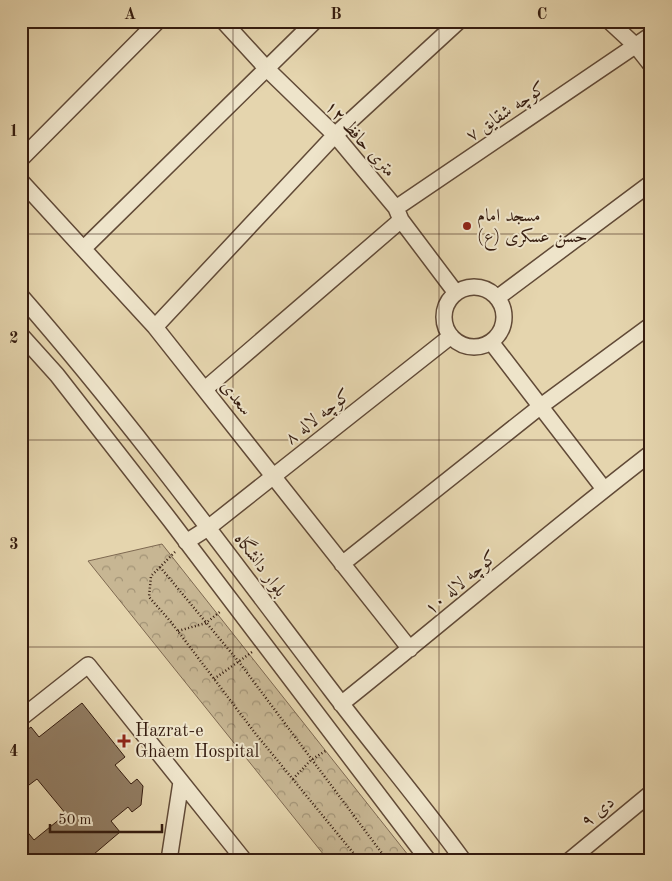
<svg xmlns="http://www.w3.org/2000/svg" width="672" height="881" font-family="'Old Standard TT',Amiri,serif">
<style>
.forest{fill:url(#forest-crowns);stroke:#7e6951}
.building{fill:#917c62;stroke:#351c0f}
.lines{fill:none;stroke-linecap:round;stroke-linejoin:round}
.minor-casing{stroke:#614a37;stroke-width:18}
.path{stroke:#351c0f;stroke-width:2.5;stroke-dasharray:1 2.5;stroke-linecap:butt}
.minor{stroke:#eee4ca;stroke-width:15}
.grid{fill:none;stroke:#351c0f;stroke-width:1;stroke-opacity:0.55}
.poi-dot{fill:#8f2418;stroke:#eee4ca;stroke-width:2}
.labels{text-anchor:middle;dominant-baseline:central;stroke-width:4;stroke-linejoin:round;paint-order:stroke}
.street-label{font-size:18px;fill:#351c0f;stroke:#eee4ca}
.poi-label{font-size:18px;fill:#351c0f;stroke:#eee4ca;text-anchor:start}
.neatline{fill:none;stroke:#351c0f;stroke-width:2}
.grid-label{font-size:16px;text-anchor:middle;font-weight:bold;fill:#351c0f}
</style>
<defs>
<pattern id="forest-crowns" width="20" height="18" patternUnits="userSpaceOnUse" patternTransform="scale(1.25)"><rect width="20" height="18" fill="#c7b693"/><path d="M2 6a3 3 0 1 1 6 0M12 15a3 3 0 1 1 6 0" fill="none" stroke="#a29376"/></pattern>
</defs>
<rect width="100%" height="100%" fill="#e5d5ae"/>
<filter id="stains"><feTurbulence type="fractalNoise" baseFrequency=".004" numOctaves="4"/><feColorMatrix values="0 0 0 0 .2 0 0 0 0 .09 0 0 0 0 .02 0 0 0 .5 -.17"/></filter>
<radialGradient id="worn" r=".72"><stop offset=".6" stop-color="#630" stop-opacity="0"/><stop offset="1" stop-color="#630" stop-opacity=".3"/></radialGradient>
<!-- forest -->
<path class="forest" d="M162 544 412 860H328L88 561Z"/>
<!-- building -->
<path class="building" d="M82 703 125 757 115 765 131 784 137 779 143 786 141 805 132 812 128 807 111 821 120 832 87 860H21V824L34 840 66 814 37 779 21 791V734L31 727 39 737Z"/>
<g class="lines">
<!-- minor casing -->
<g class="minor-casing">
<path id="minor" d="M223 21 267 69 335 135 396 208 401 220 456 293
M609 21 636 46 651 65
M21 159 158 21
M21 181 155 327 410 649
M396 208 651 35
M84 248 315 21
M444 317a30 30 0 1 1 60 0a30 30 0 1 1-60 0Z
M21 296C131 422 230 557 331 690 374 747 421 802 463 860
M497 298 651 183
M155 327 335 135 459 21
M21 335 57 375 170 520 428 860
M491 342 604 489
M205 389 401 220
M186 542 208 528 451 336
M342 564 541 406 651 325
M341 704C445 621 546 534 651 453
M21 718 88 665 244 860
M169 860 181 782
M570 860 651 793"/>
</g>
<!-- path -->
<path class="path" d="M175 552 151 576 149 597 171 622 255 733 359 860
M160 567 239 662 387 860
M178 631 206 623 221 611
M214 679 252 652
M293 779 311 760 327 750"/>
<!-- minor -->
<use href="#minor" class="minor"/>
</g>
<!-- grid -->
<path class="grid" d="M233 21V860M439 21V860M21 234H651M21 440H651M21 647H651"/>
<!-- markers -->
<g class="poi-dot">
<circle cx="467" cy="226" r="5"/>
<path d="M121.5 733.5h5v5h5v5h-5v5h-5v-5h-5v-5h5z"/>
</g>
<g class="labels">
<!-- street labels -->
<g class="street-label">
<text transform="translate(506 112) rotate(-34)">کوچه شقایق ۷</text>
<text transform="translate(360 139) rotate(48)">۱۲ متری حافظ</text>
<text transform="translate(236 398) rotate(52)">سعدی</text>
<text transform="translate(318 417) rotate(-38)">کوچه لاله ۸</text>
<text transform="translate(260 565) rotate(53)">بلوار دانشگاه</text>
<text transform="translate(461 583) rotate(-40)">کوچه لاله ۱۰</text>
<text transform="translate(598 812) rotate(-40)">۹ دی</text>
</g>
<!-- poi labels -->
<g class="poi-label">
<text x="477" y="216">مسجد امام<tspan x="477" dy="21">حسن عسکری (ع)</tspan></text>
<text x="135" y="731">Hazrat-e<tspan x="135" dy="21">Ghaem Hospital</tspan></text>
</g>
</g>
<!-- margin -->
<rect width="672" height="881" fill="none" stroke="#e5d5ae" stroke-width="55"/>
<!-- scale -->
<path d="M50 824v8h112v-8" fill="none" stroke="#351c0f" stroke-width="2.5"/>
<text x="58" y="824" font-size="15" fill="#351c0f" stroke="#eee4ca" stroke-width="4" paint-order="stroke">50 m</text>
<rect x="28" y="28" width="616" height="826" class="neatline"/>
<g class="grid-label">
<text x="130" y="19">A</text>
<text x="336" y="19">B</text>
<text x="542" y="19">C</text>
<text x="14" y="136">1</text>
<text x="14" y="343">2</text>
<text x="14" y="549">3</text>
<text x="14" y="756">4</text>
</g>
<rect width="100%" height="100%" filter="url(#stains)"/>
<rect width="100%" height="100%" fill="url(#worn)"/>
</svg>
